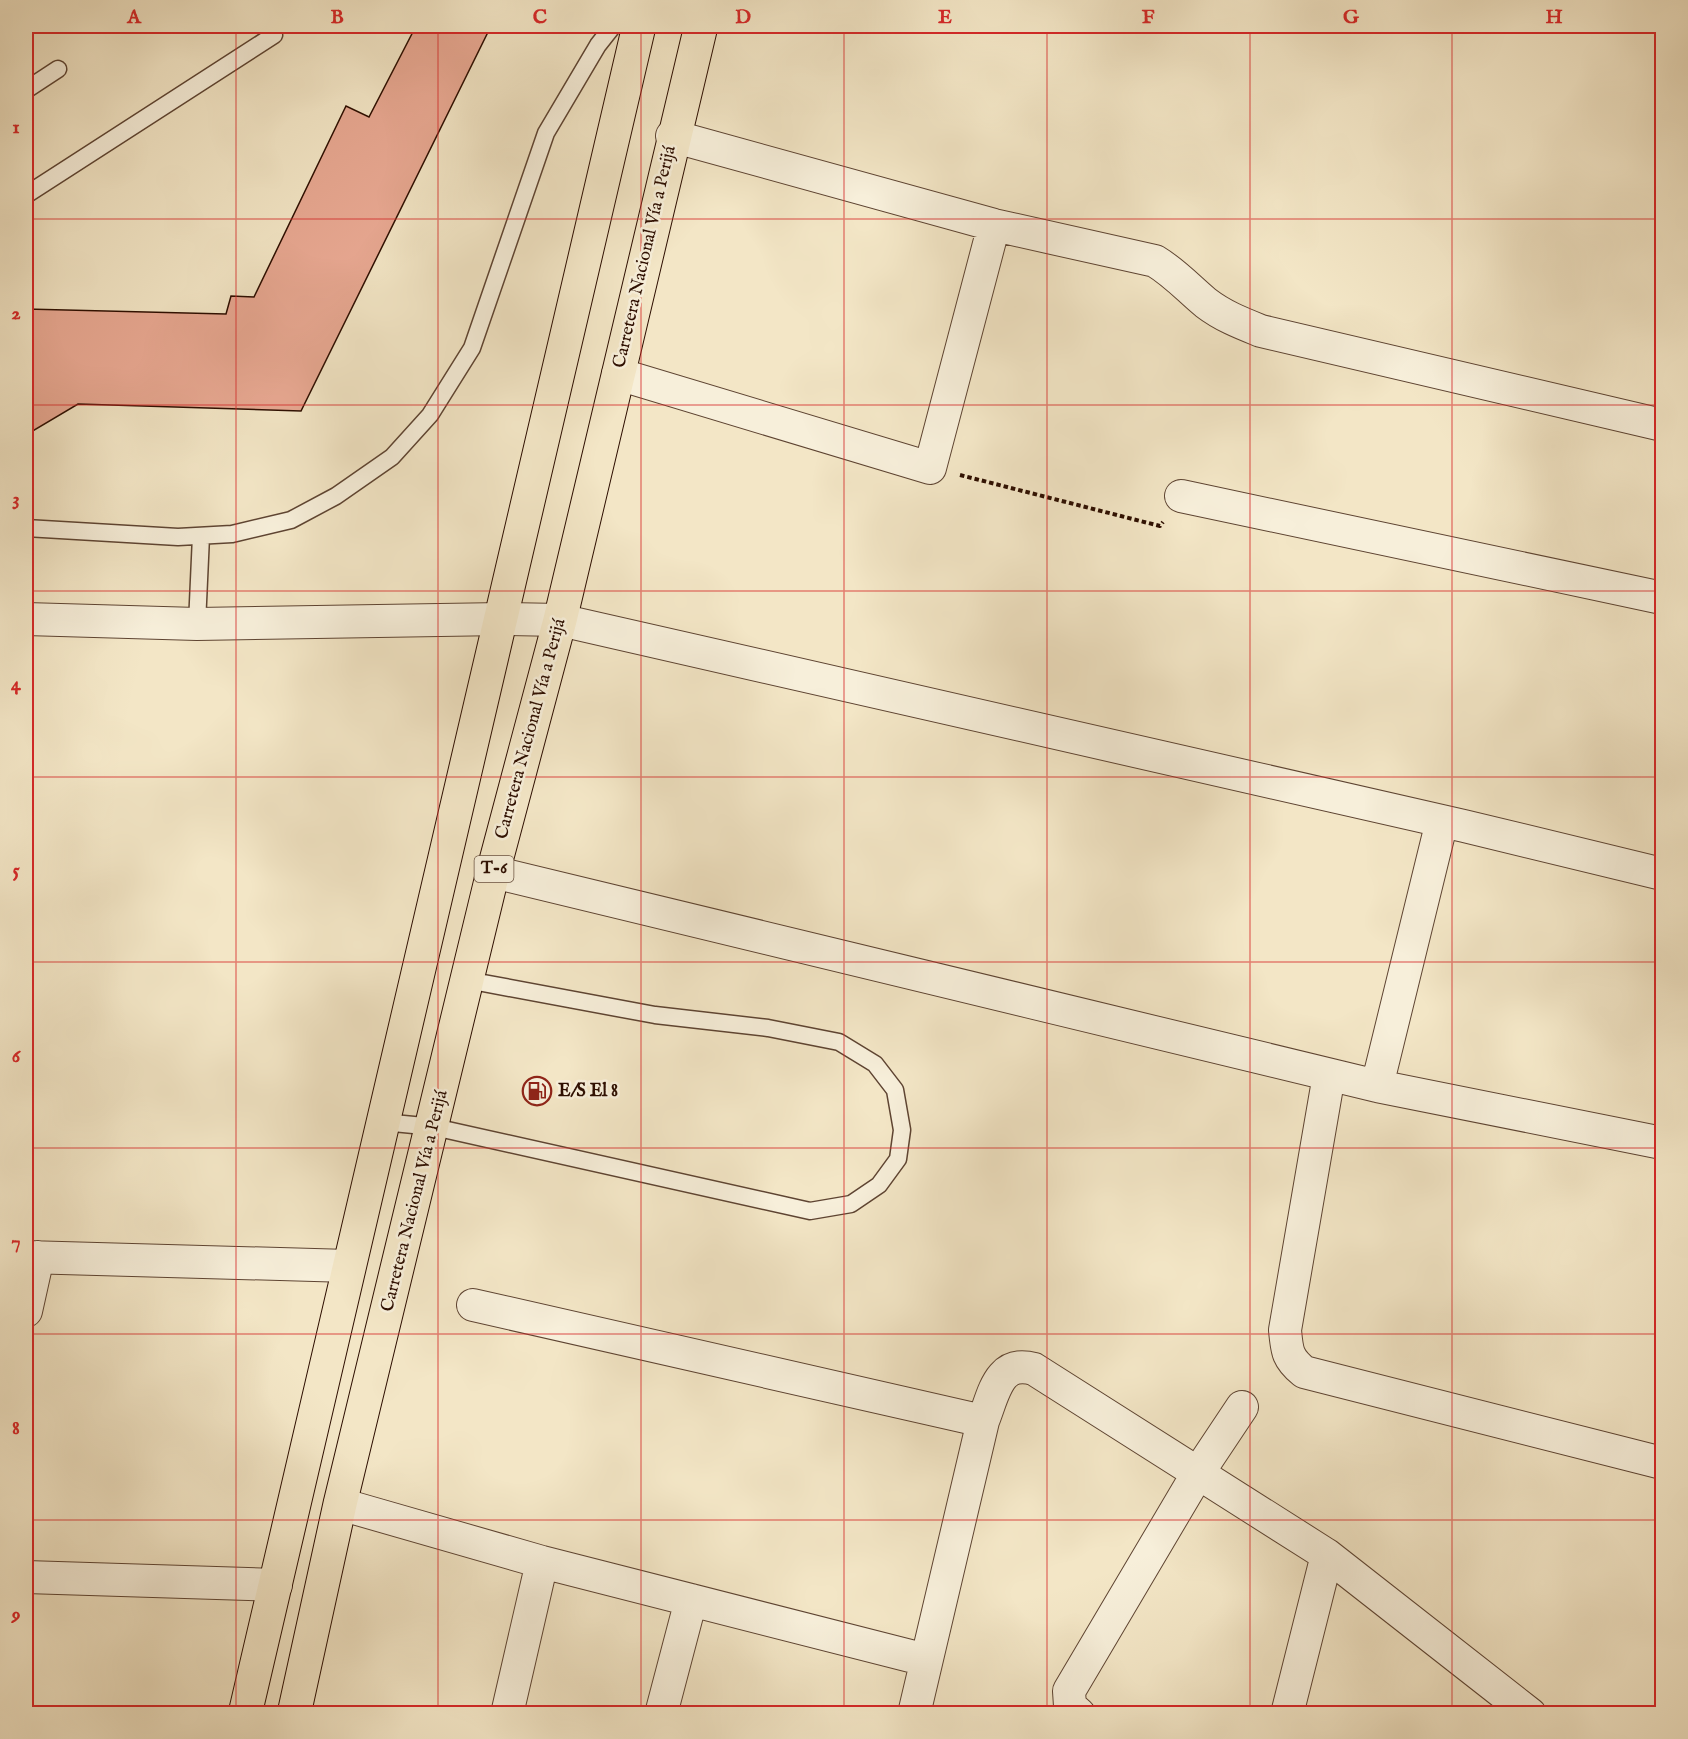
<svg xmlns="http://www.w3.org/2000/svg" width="1688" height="1739" font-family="'IM FELL English',serif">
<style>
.building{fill:#e8a892;stroke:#2d0e00;stroke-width:1.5}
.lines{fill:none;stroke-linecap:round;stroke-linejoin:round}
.lane-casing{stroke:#5e4432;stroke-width:19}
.street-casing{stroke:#5e4432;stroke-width:34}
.highway-casing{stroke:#2d0e00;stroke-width:35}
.path{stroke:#2d0e00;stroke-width:4;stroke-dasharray:4.5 3;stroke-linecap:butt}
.lane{stroke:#f7efda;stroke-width:16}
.street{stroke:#f7efda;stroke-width:32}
.highway{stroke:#f3e6c6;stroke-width:33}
.grid{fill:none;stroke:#d62828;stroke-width:1.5;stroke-opacity:0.55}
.labels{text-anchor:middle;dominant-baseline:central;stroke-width:5;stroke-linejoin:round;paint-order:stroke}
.shield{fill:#f7efda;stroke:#6a5241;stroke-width:1.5}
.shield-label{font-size:16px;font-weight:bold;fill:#2d0e00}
.street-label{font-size:18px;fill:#2d0e00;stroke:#f7efda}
.poi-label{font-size:18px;font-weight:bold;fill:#2d0e00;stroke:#f7efda;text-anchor:start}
.neatline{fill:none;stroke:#d62828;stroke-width:2}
.grid-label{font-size:20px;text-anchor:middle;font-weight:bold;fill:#d62828}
</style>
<rect width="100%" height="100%" fill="#f3e6c6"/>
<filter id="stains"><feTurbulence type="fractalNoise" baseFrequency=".00333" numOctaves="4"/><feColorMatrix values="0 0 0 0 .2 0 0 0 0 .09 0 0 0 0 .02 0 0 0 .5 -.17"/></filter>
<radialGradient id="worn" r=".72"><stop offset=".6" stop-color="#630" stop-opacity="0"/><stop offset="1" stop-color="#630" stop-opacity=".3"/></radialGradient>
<!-- building -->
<path class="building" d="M416 26H491L301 411 78 404 26 435V309L226 314 231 296 254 297 346 106 369 117Z"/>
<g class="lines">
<!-- lane casing -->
<g class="lane-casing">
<path id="lane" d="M26 90 58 69
M26 195 274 35
M26 528 178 537 232 534 291 520 336 496 392 457 430 415 472 348 546 133 598 45 613 26
M197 624 201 536
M383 1122 434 1127 810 1211 851 1204 879 1185 898 1159 902 1130 895 1090 875 1064 839 1042 768 1028 655 1015 467 980"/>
</g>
<!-- street casing -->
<g class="street-casing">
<path id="street" d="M672 136 994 225 1155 261C1175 273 1189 289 1206 303 1223 316 1241 323 1261 331L1662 425
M618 374 930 468 994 225
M1181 496 1662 598
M26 619 197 624 502 619 560 620 1464 826 1662 874
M493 872 1377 1086 1662 1143
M1329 1075 1285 1330C1287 1351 1287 1358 1304 1372L1662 1463
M1377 1086 1442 821
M26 1257 349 1266
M473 1305 983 1421
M26 1311 38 1257
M340 1504 542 1562 926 1660
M26 1577 276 1585
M507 1714 542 1562
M661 1714 691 1600
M914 1714 983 1421C994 1394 998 1359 1034 1369L1327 1555 1530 1714
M1079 1714 1070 1706 1069 1691 1198 1473 1242 1407
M1287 1714 1327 1555"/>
</g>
<!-- highway casing -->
<g class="highway-casing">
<path id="highway" d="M245 1714 639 26
M294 1714 340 1504 493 872 560 620 701 26"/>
</g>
<!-- path -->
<path class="path" d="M960 475 1160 526 1163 522"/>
<!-- lane -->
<use href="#lane" class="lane"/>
<!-- street -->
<use href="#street" class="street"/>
<!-- highway -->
<use href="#highway" class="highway"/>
</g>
<!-- grid -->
<path class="grid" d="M236 26V1714M438 26V1714M641 26V1714M844 26V1714M1047 26V1714M1250 26V1714M1452 26V1714M26 219H1662M26 405H1662M26 591H1662M26 777H1662M26 962H1662M26 1148H1662M26 1334H1662M26 1520H1662"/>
<!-- icons -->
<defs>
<g id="fuel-ring" transform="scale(1.5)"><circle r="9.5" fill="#f7efda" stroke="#8f2418" stroke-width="1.5"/><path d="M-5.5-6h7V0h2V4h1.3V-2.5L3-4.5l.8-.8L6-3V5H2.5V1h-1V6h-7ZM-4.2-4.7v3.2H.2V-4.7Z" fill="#8f2418"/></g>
</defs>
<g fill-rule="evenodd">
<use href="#fuel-ring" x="537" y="1091"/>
</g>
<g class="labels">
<!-- shield labels -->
<rect class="shield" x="474.5" y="856" width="39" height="26" rx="4.5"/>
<g class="shield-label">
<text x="494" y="869">T-6</text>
</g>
<!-- street labels -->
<g class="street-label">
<text transform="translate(645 257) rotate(-77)">Carretera Nacional Vía a Perijá</text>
<text transform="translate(531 729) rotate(-75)">Carretera Nacional Vía a Perijá</text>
<text transform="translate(415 1201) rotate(-76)">Carretera Nacional Vía a Perijá</text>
</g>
<!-- poi labels -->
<g class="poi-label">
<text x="558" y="1091">E/S El 8</text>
</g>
</g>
<!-- margin -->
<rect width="1688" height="1739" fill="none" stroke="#f3e6c6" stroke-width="66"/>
<rect x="33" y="33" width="1622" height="1673" class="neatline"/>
<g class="grid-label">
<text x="134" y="23">A</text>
<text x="337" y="23">B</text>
<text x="540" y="23">C</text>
<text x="743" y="23">D</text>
<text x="945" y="23">E</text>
<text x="1148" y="23">F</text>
<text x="1351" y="23">G</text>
<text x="1554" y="23">H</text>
<text x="16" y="133">1</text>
<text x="16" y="319">2</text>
<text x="16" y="505">3</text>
<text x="16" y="690">4</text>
<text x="16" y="876">5</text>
<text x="16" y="1062">6</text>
<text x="16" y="1248">7</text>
<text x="16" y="1434">8</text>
<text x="16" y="1620">9</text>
</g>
<rect width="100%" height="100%" filter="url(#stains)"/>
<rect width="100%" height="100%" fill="url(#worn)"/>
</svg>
